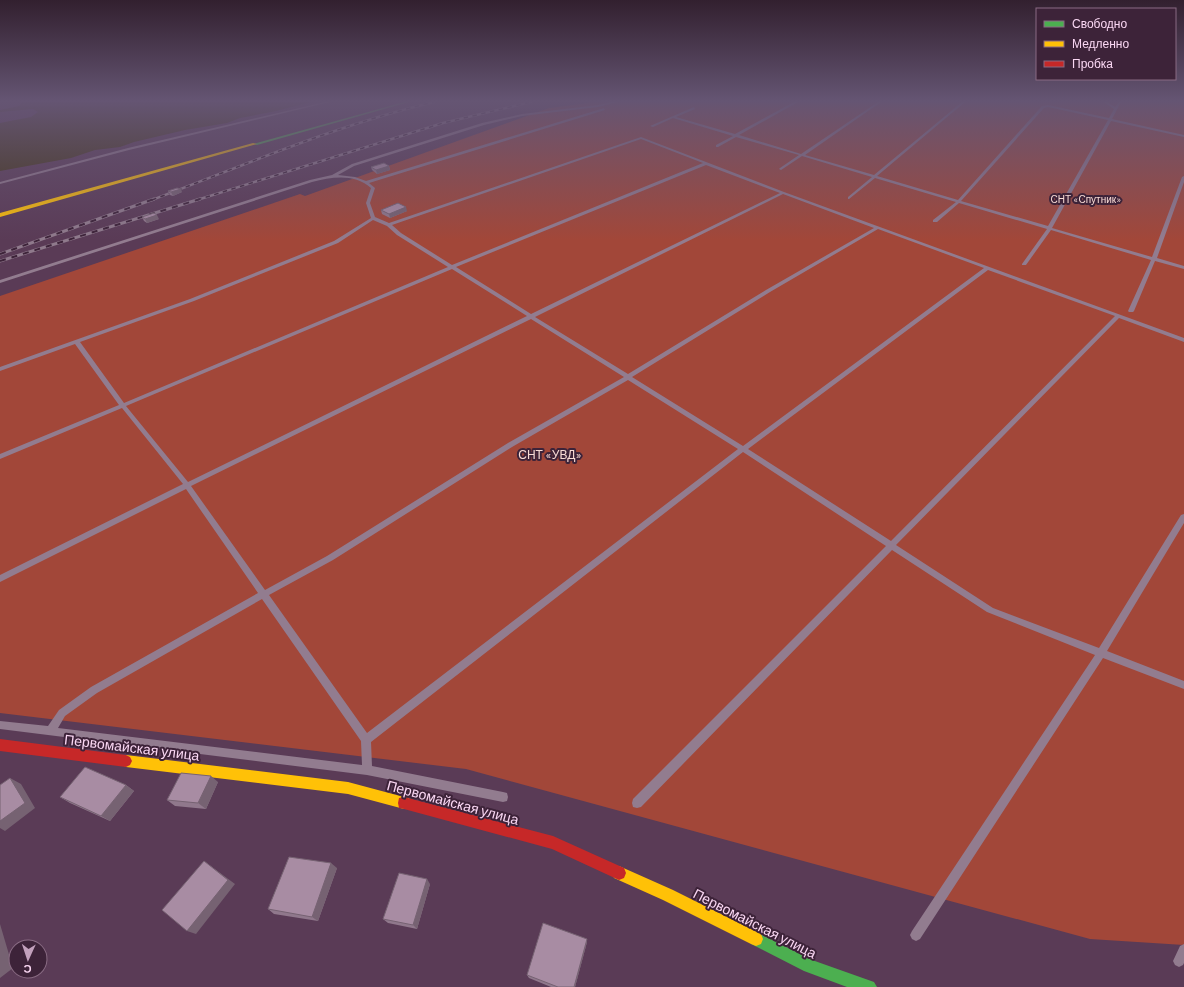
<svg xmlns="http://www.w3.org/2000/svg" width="1184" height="987" font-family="Barlow,sans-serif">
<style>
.green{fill:#a24739}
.water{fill:#413414}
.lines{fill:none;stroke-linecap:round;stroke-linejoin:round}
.lane{fill:#927c8f;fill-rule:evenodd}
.fast{fill:#4caf50;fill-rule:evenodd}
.slow{fill:#ffc107;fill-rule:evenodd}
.jam{fill:#c62828;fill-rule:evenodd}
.rail-far1-casing{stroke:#8f7a8c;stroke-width:2.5}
.rail-casing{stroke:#8f7a8c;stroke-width:3}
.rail-far1{stroke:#3d2339;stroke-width:1.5;stroke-dasharray:4.5;stroke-linecap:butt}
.rail{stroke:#3d2339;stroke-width:2;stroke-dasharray:6;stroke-linecap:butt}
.wall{fill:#90788c}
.shaded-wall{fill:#766272}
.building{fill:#a88ca3;stroke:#766272}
.labels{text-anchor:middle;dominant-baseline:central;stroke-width:4;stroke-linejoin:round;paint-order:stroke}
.far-park-label{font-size:10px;fill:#f8dbd5;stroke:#3d2339}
.park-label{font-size:12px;fill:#f8dbd5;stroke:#3d2339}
.near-street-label{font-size:14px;fill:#fad7f3;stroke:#3d2339}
</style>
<rect width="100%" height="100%" fill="#5a3b56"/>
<!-- green -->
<path class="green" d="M595 102H1184V945L1090 939 466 769 0 713V296L300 194 305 196 549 108Z"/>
<!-- water -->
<path class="water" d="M22 102H311L276 111 240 118 227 123 185 130 134 142 120 147 95 150 71 158 0 171V123L31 117 38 112 33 109 0 112V110L19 106Z"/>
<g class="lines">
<!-- lane -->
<path class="lane" d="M325 102H330L129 150 0 184V182L128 148Z
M612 102H617L598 107 522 116 484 125 354 166 338 175 355 177 366 181 604 108 605 110 369 183 375 188 370 203 375 217 389 223 641 137 784 192 1184 338V342L1119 318 896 545 993 608 1099 648 1181 515 1184 514V523L1107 651 1184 681V689L1103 658 920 939 916 941 912 939 910 935 912 931 1095 655 987 612 892 550 641 807 637 808 633 807 632 803 633 799 886 546 743 452 371 742 372 766 503 792 507 793 508 797 507 801 503 802 367 775 0 729V721L48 726 59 710 91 687 258 593 186 489 0 582V575L183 484 122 408 0 459V454L119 405 75 344 0 371V367L190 299 334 241 371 218 366 203 371 188C354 173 332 177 312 182L0 283V280L310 180 332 175 352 164 482 123 522 114 598 105ZM641 139 703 163 452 265 401 233 392 225ZM706 165 780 193 531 314 456 267ZM783 194 874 228 766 290 628 374 535 317ZM373 220 387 226 397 235 448 267 124 403 80 342 194 301 338 243ZM878 229 984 268 743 446 632 377 770 292ZM452 269 527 316 188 482 126 406ZM988 270 1115 316 891 541 748 449ZM531 319 624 377 508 443 327 556 265 590 191 486ZM628 380 738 449 367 733 269 595 333 560 512 447ZM262 599 361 741 362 765 58 728 65 716 97 693Z
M794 102H798L739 135 801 154 878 102H881L805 155 874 175 962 102H965L877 176 958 200 1042 106 1048 105 1109 118 1114 109 1104 102H1107L1115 107 1119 102H1121L1112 119 1184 135V137L1111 121 1052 228 1152 257 1182 177 1184 176V182L1157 258 1184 266V269L1155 261 1134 311 1133 312H1129L1128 311 1151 260 1051 230 1026 265H1022V264L1047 229 959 203 937 222H933V220L956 202 875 178 849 199H848V197L872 177 802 156 781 170 779 169 780 168 799 155 736 137 718 147H716V145L733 136 673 118 653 127 650 126 694 107 695 109 676 117 735 134ZM1048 107 1108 120 1048 226 961 201 1044 108Z
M1184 944V963L1183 965 1179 967 1175 965 1173 961 1180 946Z"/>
<!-- fast -->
<path class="fast" d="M404 102H409L257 145 253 144Z
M756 932 812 960 874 982 877 987H847L804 971 751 944 749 939 751 934Z"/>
<!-- slow -->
<path class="slow" d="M253 143 257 144 0 217V213Z
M126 755 348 782 404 797 409 798 410 803 409 808 404 809 348 794 126 767 122 765 120 761 122 757Z
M619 866 673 890 761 934 763 939 761 944 756 946 751 944 663 900 614 878 612 873 614 868Z"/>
<!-- jam -->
<path class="jam" d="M0 739 126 755 130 757 132 761 130 765 126 767 0 751Z
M404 797 553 836 624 868 626 873 624 878 619 880 552 849 404 809 399 808 398 803 399 798Z"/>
<!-- rail-far1 casing -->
<g class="rail-far1-casing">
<path id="rail-far1" d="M152 200C245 165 336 125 434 102
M197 200 443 123 531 102"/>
</g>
<!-- rail casing -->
<g class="rail-casing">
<path id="rail" d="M0 254 154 199
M0 261 200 199"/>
</g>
<!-- rail-far1 -->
<use href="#rail-far1" class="rail-far1"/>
<!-- rail -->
<use href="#rail" class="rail"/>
</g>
<!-- wall -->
<path class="wall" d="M389 166 390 170 377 174 372 170 371 167Z
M168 191 182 192 173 196 170 195Z
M381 210 407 211 390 218 382 214Z
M142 217 159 219 147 223 144 221Z
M218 782 206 809 175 806 167 800Z
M126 785 134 791 110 821 70 803 60 797Z
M337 868 318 921 274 914 268 909Z
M430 884 417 929 388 923 383 919Z
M587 939V942L575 987H551L529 978 527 975Z"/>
<!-- shaded-wall -->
<path class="shaded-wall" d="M389 166 390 170 377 174 376 170Z
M181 189 182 192 173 196 171 192Z
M406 207 407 211 390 218 389 214Z
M157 215 159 219 147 223 145 219Z
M211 776 218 782 206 809 198 803Z
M10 778 21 784 35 808 5 831 0 828V821Z
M126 785 134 791 110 821 101 816Z
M204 861 235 884 196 934 187 931Z
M331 863 337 868 318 921 312 917Z
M427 879 430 884 417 929 413 925Z
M0 924 13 968 0 978Z
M587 939V942L575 987H574Z"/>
<!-- building -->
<path class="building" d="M384 163 389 166 376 170 371 167Z
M177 188 181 189 171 192 168 191Z
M398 203 406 207 389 214 381 210Z
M154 213 157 215 145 219 142 217Z
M85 767 126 785 101 816 60 797Z
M181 773 211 776 198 803 167 800Z
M10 778 25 803 0 821V785Z
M289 857 331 863 312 917 268 909Z
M204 861 228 880 187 931 162 910Z
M399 873 427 879 413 925 383 919Z
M543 923 587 939 574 987H558L527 975Z"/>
<!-- sky -->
<linearGradient id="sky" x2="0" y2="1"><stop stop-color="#32202f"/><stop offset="0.42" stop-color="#655573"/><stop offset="1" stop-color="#655573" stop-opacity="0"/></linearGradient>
<rect width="1184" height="240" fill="url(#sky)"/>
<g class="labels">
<!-- far-park labels -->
<g class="far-park-label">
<text x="1086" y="199">СНТ «Спутник»</text>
</g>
<!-- park labels -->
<g class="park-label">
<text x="550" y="454">СНТ «УВД»</text>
</g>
<!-- near-street labels -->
<g class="near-street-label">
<text transform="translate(132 747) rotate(7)">Первомайская улица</text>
<text transform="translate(453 802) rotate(15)">Первомайская улица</text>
<text transform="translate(755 923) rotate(27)">Первомайская улица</text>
</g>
</g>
<!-- legend -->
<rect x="1036" y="8" width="140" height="72" fill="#3d2339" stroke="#896b83"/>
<rect x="1044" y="21" width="20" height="6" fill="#4caf50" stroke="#896b83"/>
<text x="1072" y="28" font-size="12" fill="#fad7f3">Свободно</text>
<rect x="1044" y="41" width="20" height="6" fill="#ffc107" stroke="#896b83"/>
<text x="1072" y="48" font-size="12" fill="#fad7f3">Медленно</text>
<rect x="1044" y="61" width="20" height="6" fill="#c62828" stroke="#896b83"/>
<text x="1072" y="68" font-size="12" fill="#fad7f3">Пробка</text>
<!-- north arrow -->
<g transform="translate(28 959) rotate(183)"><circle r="19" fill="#3d2339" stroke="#896b83"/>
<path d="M0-3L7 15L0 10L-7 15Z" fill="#c2a0bc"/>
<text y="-6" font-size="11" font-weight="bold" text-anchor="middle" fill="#fad7f3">С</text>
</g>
</svg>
